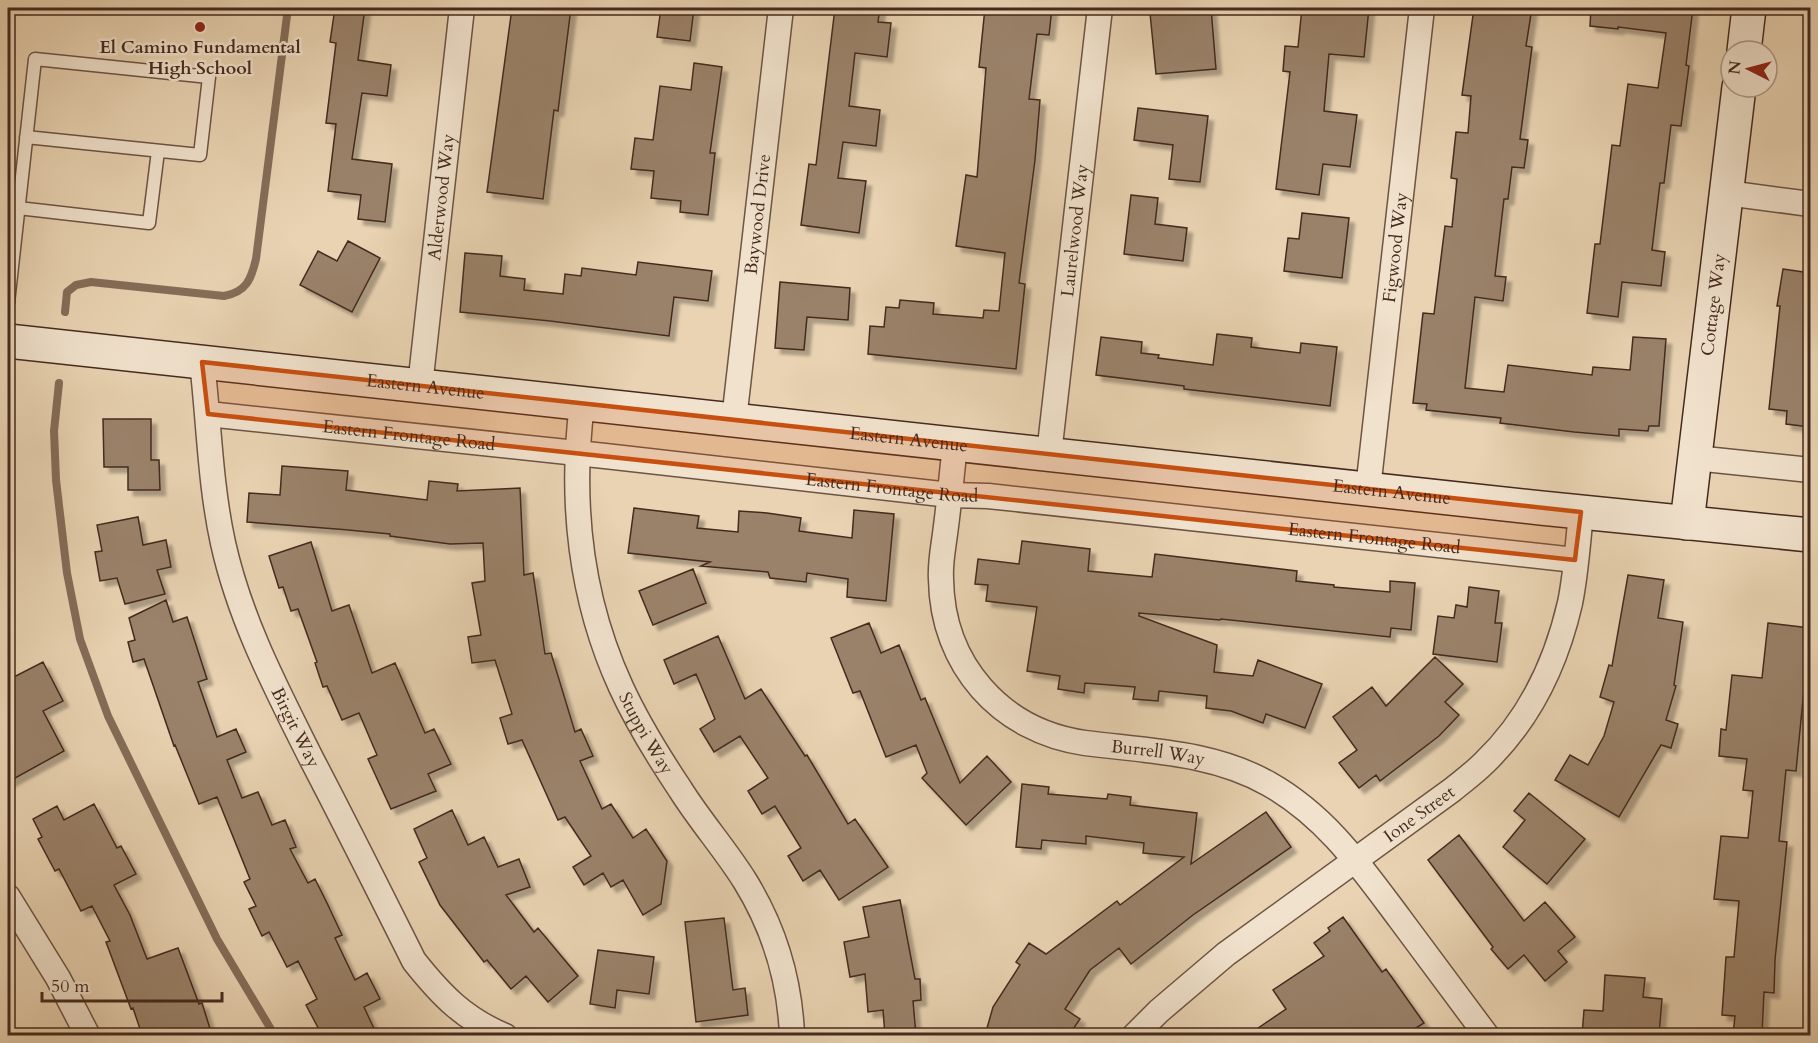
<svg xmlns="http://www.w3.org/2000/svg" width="1818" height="1043" font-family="Cardo,serif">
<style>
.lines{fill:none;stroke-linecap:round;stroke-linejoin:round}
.stream{stroke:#856d59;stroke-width:8}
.building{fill:#9a826b;stroke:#442a1f;stroke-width:1.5;filter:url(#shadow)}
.lane-casing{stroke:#6d5444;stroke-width:15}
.street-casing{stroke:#6d5444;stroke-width:27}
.secondary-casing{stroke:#442a1f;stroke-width:36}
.lane{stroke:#f1e2cd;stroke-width:12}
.street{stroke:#f1e2cd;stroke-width:24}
.secondary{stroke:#f1e2cd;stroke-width:33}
.marked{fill:#c75010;fill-opacity:0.2;stroke:#c75010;stroke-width:4.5;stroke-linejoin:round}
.poi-dot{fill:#8f2418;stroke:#f1e2cd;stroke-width:2}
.labels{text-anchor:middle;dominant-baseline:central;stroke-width:5;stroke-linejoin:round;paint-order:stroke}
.poi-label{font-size:18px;font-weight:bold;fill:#442a1f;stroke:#f1e2cd}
.street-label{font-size:18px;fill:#442a1f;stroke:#f1e2cd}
</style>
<defs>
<filter id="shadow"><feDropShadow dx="5.5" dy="5.5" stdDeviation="1.5" flood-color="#0004"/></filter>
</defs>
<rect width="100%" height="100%" fill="#e9d3b2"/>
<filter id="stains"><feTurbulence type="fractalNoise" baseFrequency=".00333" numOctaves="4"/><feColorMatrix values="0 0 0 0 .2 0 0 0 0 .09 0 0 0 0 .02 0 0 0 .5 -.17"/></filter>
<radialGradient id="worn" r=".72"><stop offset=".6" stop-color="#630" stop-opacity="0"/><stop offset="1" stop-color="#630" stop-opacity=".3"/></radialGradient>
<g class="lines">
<!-- stream -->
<path class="stream" d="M65 312 67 292 76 285 91 282 224 296C246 292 251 280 256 259L288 8
M59 383 54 431 56 480 67 573 80 639 108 716 150 802 217 939 275 1036"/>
</g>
<!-- building -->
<path class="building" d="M335 8H365L358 60 391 65 387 96 362 93 352 159 392 164 385 222 358 219 361 195 328 191 336 124 326 123 336 43 330 42Z
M512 8H571L558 111 554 110 543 199 487 192Z
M661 8H694L690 41 657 37Z
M835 8H880L878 22 891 23 887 57 855 53 849 106 880 110 876 146 843 142 838 178 866 181 859 233 801 225 809 164 816 165Z
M985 8H1052L1049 35 1037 34 1029 99 1040 100 1035 160 1019 283 1025 284 1016 369 868 354 870 326 884 327 886 307 899 308 900 300 934 303 933 314 983 318 984 310 999 311 1005 253 956 246 966 175 977 177 986 68 979 67Z
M1190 8H1211L1216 69 1156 74 1150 13Z
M1302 8H1369L1364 57 1329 54 1324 111 1357 115 1350 167 1323 164 1319 195 1276 189 1290 72 1283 71 1285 46 1298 47Z
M1474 8H1532L1526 46 1532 47 1520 139 1528 140 1524 168 1512 167 1508 199H1504L1495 276 1506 277 1503 301 1475 297 1465 388 1504 392 1508 365 1592 375 1593 367 1630 370 1633 337 1666 339 1659 426H1649L1648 431 1619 429V436L1574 432 1500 423 1501 418 1426 410 1427 404 1413 403 1423 313 1434 314 1445 226 1452 227 1457 179 1451 178 1456 132 1468 133 1471 96 1462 95Z
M1591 8H1693L1686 65 1689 66 1681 126 1671 125 1664 183H1660L1652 250 1665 252 1661 286 1622 282 1618 317 1587 313 1595 244H1600L1612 145 1620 146 1628 84 1658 88 1666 33 1618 27V29L1590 26Z
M694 63 722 67 710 153H715L708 215 680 212 681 201 651 198 654 171 631 169 635 138 653 140 660 86 691 90Z
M1138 108 1208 116 1200 182 1169 179 1173 145 1134 140Z
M1131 195 1158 198 1155 224 1187 228 1183 261 1124 254Z
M1302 213 1349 218 1342 278 1284 271 1288 238 1299 239Z
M348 241 380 258 352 312 300 285 318 251 337 261Z
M465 253 502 256 500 276 525 279 524 290 563 294 565 274 581 276 582 268 636 275 638 262 712 271 708 301 674 297 669 336 550 321 460 312Z
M1783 269 1810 273V427L1786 424 1787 411 1769 409 1780 306H1777Z
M780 282 850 288 848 320 807 317 804 350 775 348Z
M1217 334 1252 338 1251 347 1300 353 1301 343 1337 347 1330 406 1184 389V386L1096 375 1101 337 1142 342 1141 353 1159 355 1158 358 1213 365Z
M103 419H151V460H159L160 490H128V467H104Z
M282 466 348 471 346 490 427 500 429 481 458 484 457 491 520 488 524 575 533 573 545 654 551 653 575 732 581 729 593 756 580 761 602 809 611 804 633 838 646 829 667 861 661 904 643 915 623 880 611 887 603 873 584 885 573 867 591 856 565 817 558 820 522 740 508 744 500 718 512 714 495 660 472 663 468 637 481 635 472 583 485 581 483 543 450 544 390 536V534L348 530H349L247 522 249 493 280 495Z
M634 508 699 516 697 528 738 532 739 511 767 513 801 518 799 531 852 538 854 510 894 514 886 601 847 597 848 579 807 573 806 582 770 578 768 572 701 566 710 562 628 553Z
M138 517 143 545 166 540 171 567 157 570 165 594 125 604 117 578 100 581 95 552 102 551 97 525Z
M1022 541 1090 549 1088 571 1152 577 1155 554 1297 571 1296 581 1334 585V587L1390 592V581L1415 583 1411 630 1391 628 1390 637 1221 619 1220 620 1139 613V616L1217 645 1214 672 1253 676 1258 660 1322 684 1305 728 1266 714 1263 723 1231 711 1206 708 1207 696 1159 691 1158 701 1133 699 1135 687 1085 683 1084 693 1058 689 1060 676 1027 671 1037 607 986 601 988 585 975 584 978 559 1019 564Z
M311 542 332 611 349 605 372 673 395 663 425 733 434 729 451 764 428 774 436 791 391 809 368 759 377 755 359 713 342 720 327 686 323 687 315 663 317 662 298 609 291 611 283 587 279 588 269 556Z
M693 569 706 603 653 625 639 591Z
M1628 575 1664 580 1658 618 1683 622 1674 685 1676 686 1666 720 1678 724 1671 748 1661 745 1619 817 1555 780 1570 755 1588 765 1604 736 1614 702 1600 697 1609 665 1612 666Z
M1469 587 1499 591 1495 623H1502L1497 662 1433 654 1438 616 1454 618 1456 605 1467 607Z
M166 600 173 622 187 617 207 679 198 682 217 737 236 729 246 752 227 760 242 798 258 792 272 825 285 820 296 847 290 849 308 883 315 879 327 903 342 935 335 938 355 980 367 973 380 999 364 1007 377 1035H322L306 1005 317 999 298 961 287 967 269 932 262 936 249 909 256 906 244 882 250 879 217 797 199 804 175 745 174 746 144 659 133 662 128 642 135 640 129 618Z
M869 623 881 653 899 645 921 700 925 698 960 783 987 756 1011 782 966 825 922 778 927 773 916 745 886 757 860 691 853 693 831 638Z
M1768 623 1810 628 1796 771 1786 770 1779 841 1787 842 1775 960 1774 993 1764 992 1762 1035H1733L1735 1016 1722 1015 1726 957H1734L1739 901 1714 899 1721 836 1748 838 1753 791 1743 790 1747 759 1719 756 1721 729 1726 730 1732 675 1762 678Z
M718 636 745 699 761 689 805 756 807 755 848 824 855 819 888 867 839 900 820 870 803 881 788 856 801 848 775 806 762 814 748 791 768 778 740 736 714 752 700 729 715 719 696 674 674 684 664 660Z
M1435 657 1463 684 1445 702 1459 715 1439 736 1380 781 1376 775 1359 788 1339 763 1357 750 1333 717 1372 687 1386 706Z
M43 662 63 701 43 711 64 751 8 782V680Z
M1022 784 1049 787 1048 794 1107 799 1108 794 1131 797 1130 805 1197 813 1191 864 1266 812 1291 847 1193 915 1131 964 1119 948 1090 970 1065 1009 1080 1019 1069 1035H985L993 1007 1020 965 1016 962 1029 943 1046 954 1117 901 1120 905 1184 857 1143 853 1144 843 1086 836V844L1042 840 1041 849 1016 847Z
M1529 793 1585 839 1547 884 1503 847 1525 820 1514 811Z
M94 804 117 848 121 846 136 874 114 885 130 915 147 959 178 948 199 1004 202 1003 212 1035H142L133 1008 131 1009 106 942 110 941 92 906 81 911 59 869 55 871 38 839 42 837 33 819 57 806 64 820Z
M452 810 468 845 484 837 498 867 519 859 530 887 506 895 534 932 538 928 578 976 548 1002 526 976 511 989 487 960 484 962 440 905 419 862 427 858 414 829Z
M1459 835 1524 921 1545 902 1575 937 1558 951 1567 962 1545 981 1524 955 1508 969 1491 949 1493 947 1428 860Z
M900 900 915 979H920L921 1000 913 1001 916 1035H885L883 1010 868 1012 865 974 850 977 844 942 869 937 863 907Z
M1343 917 1382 972 1386 969 1424 1023 1405 1035H1248L1286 1009 1273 990 1324 956 1314 943 1330 931 1328 928Z
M724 918 733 990 745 988 748 1015 696 1022 685 922Z
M598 950 654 957 649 994 617 990 615 1008 590 1004Z
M1605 975 1645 978 1643 997 1662 999 1659 1035H1582L1584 1010 1603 1011Z"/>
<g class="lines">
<!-- lane casing -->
<g class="lane-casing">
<path id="lane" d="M18 208 149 223 158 151
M8 303 35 59 209 77 200 155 26 137"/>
</g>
<!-- street casing -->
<g class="street-casing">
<g id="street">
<path d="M1727 193 1810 204"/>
<path id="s1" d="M202 362C209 422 210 484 223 543 240 620 276 688 311 758 346 825 380 893 414 961 441 995 464 1019 505 1036"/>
<path id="s2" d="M420 386 462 8"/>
<path id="s3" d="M582 404C570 500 580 598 621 687 637 722 658 756 680 789 700 821 725 849 745 881 774 928 790 981 792 1036"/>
<path id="s4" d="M208 414 605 456 950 495 988 496 1575 560"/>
<path id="s5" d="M734 420 781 8"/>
<path id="s6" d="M955 444C952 474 949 504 945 534 943 549 940 564 941 579 942 665 1001 731 1085 743 1148 751 1213 752 1269 784 1327 817 1361 867 1400 919 1429 958 1458 997 1487 1036"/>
<path id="s7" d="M1049 454 1100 8"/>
<path d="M1695 458 1810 470"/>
<path id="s8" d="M1368 489 1422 8"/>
<path d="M8 897 58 978 88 1036"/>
<path id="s9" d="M1134 1036 1159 1011 1226 954 1452 790C1463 781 1474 773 1484 763 1529 720 1556 664 1570 603 1576 574 1578 542 1581 512"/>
</g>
</g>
<!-- secondary casing -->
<g class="secondary-casing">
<g id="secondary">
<path d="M1744 51 1749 8"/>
<path id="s10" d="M8 341 1541 508 1810 535"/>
<path id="s11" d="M1687 523 1739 87"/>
</g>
</g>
<!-- lane -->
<use href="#lane" class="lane"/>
<!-- street -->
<use href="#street" class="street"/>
<!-- secondary -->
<use href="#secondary" class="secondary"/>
</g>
<!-- marked area -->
<path class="marked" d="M202 362 1581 512 1576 551 1575 560 208 414Z"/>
<!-- markers -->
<circle class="poi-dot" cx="200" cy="27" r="6"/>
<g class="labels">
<!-- poi labels -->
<g class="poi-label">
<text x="200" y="47">El Camino Fundamental<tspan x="200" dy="21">High School</tspan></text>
</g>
<!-- street labels -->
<g class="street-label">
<text stroke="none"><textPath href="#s2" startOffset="190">Alderwood Way</textPath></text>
<text stroke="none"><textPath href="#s5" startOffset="207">Baywood Drive</textPath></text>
<text stroke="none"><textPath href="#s7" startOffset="225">Laurelwood Way</textPath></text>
<text stroke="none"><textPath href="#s8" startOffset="243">Figwood Way</textPath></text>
<text stroke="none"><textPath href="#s11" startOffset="220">Cottage Way</textPath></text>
<text stroke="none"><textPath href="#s10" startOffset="420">Eastern Avenue</textPath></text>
<text stroke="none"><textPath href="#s4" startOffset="202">Eastern Frontage Road</textPath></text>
<text stroke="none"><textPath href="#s10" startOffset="906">Eastern Avenue</textPath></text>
<text stroke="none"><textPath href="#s4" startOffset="688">Eastern Frontage Road</textPath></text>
<text stroke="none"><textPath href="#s10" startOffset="1392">Eastern Avenue</textPath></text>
<text stroke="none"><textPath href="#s4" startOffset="1173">Eastern Frontage Road</textPath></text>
<text stroke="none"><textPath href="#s1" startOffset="381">Birgit Way</textPath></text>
<text stroke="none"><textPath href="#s3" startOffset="342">Stuppi Way</textPath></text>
<text stroke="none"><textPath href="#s6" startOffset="448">Burrell Way</textPath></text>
<text stroke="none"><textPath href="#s9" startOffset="362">Ione Street</textPath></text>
</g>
</g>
<!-- margin -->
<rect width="1818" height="1043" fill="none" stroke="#e9d3b2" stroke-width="30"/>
<rect x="9" y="9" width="1800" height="1025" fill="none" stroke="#442a1f" stroke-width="3"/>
<rect x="15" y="15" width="1788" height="1013" fill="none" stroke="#442a1f" stroke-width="1.5"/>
<!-- north arrow -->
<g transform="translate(1749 69) rotate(276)"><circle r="28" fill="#f1e2cd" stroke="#ac9887" stroke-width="1.5"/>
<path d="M0-4.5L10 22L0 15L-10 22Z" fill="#8f2418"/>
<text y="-9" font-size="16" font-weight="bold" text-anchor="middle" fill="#442a1f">N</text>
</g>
<!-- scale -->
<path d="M42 992v9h180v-9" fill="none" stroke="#442a1f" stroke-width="3"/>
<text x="51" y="992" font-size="18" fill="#442a1f" stroke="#f1e2cd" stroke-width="4.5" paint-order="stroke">50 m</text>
<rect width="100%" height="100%" filter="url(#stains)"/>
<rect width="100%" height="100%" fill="url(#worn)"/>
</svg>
